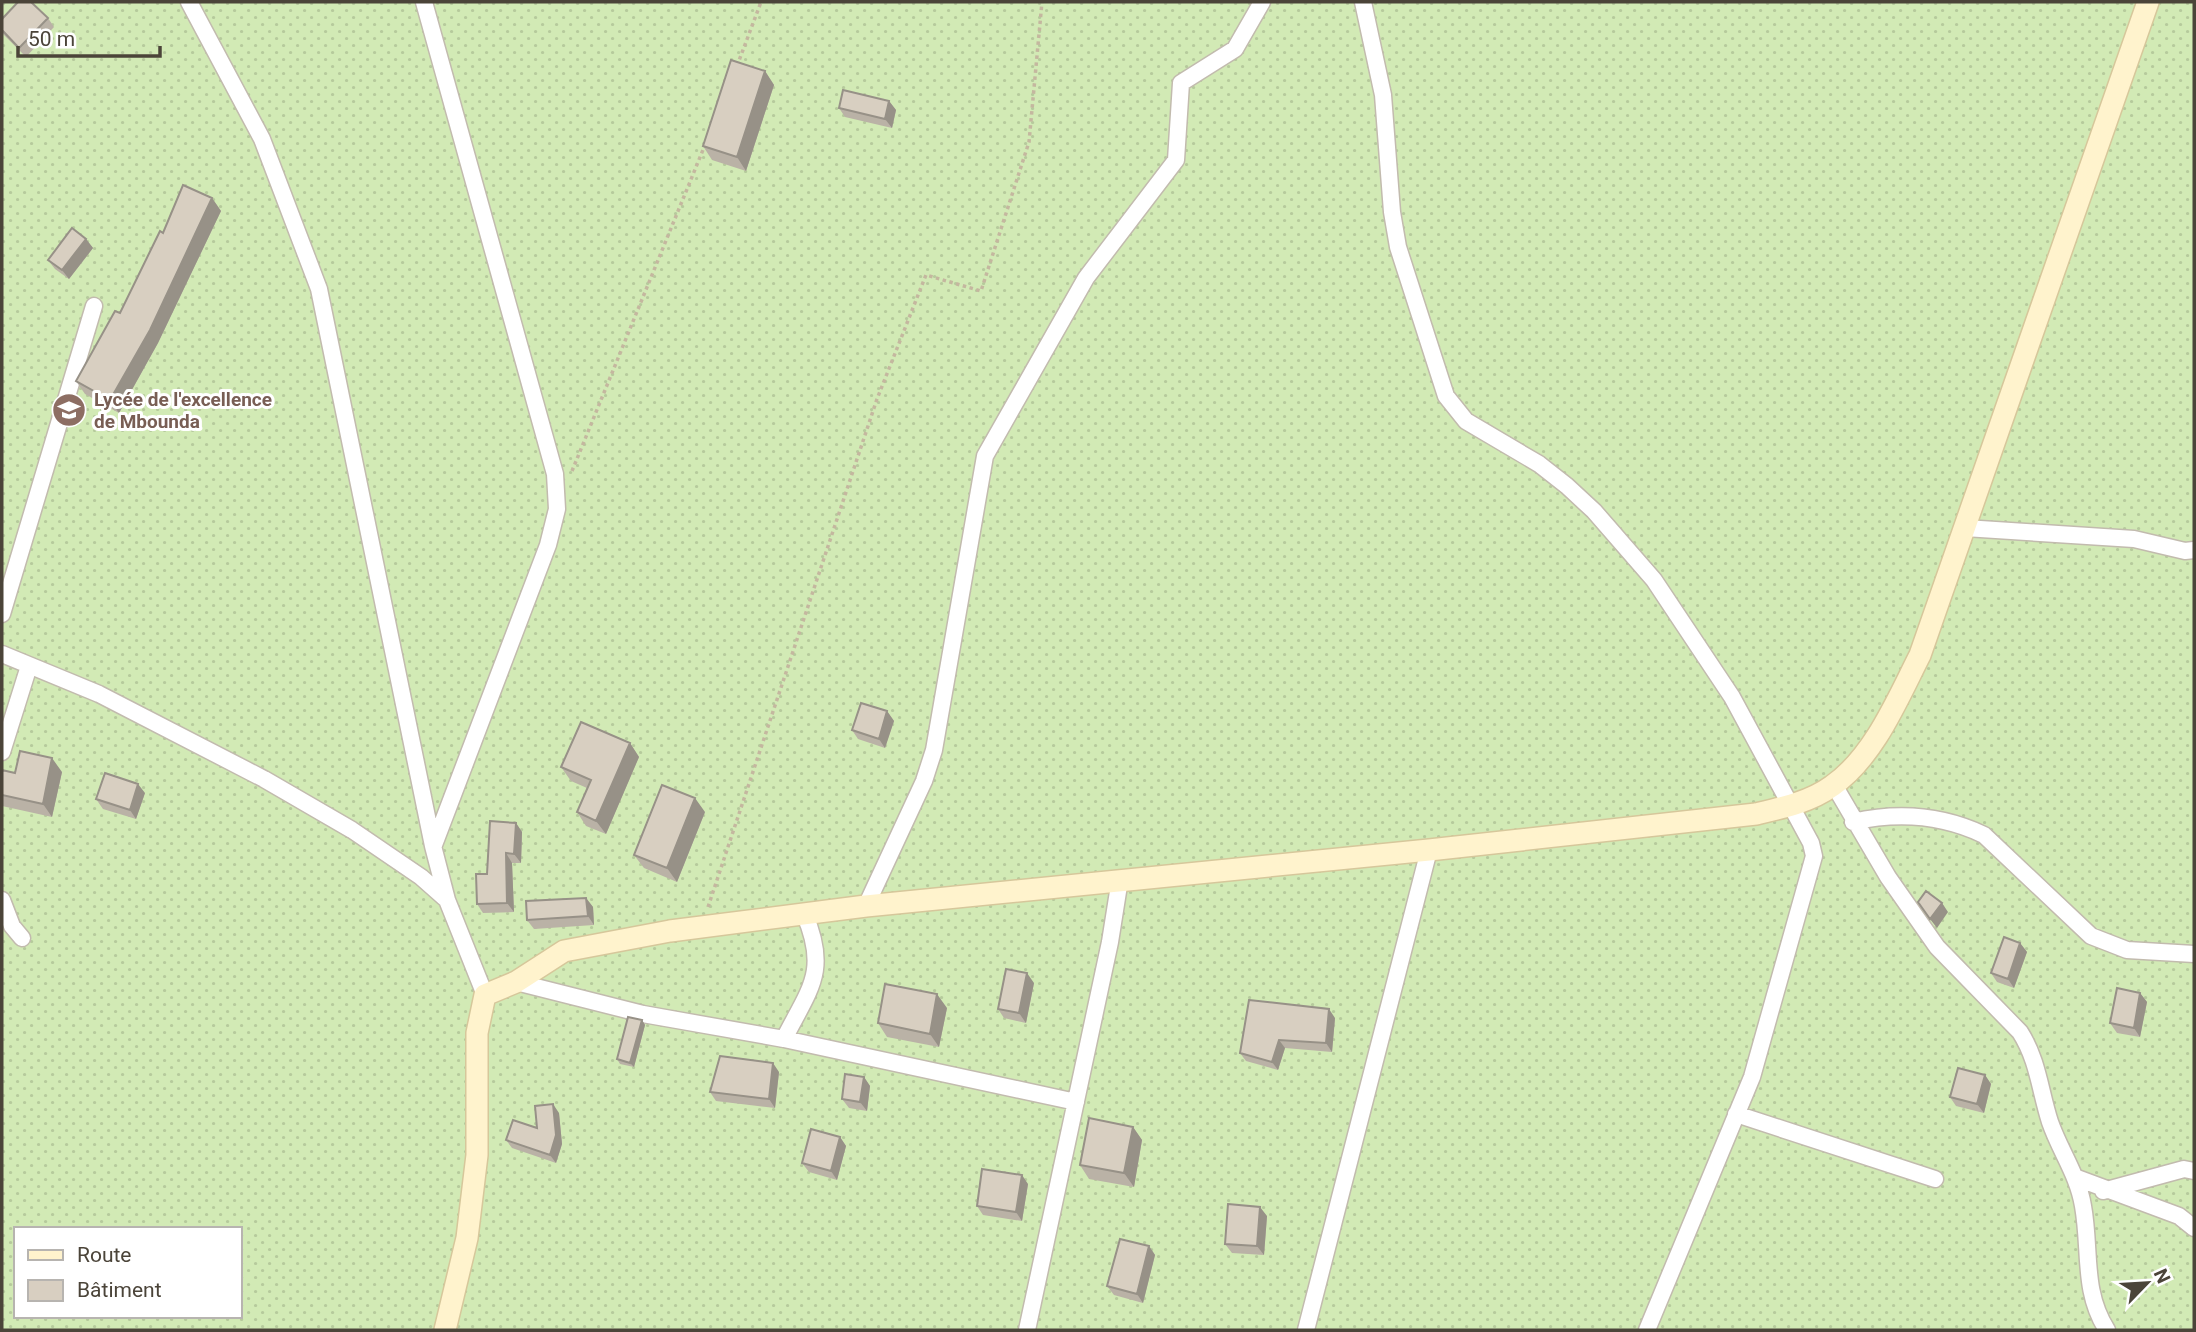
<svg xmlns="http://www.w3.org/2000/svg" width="2196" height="1332" font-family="Roboto,sans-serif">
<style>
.grass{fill:url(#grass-dots);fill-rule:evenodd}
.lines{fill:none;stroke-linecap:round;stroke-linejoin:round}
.street-casing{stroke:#c2bbae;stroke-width:19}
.secondary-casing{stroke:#d6c79b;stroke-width:24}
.path{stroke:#c4b79f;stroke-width:3.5;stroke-dasharray:3.5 3.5;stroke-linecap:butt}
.street{stroke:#fff;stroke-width:16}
.secondary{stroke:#fff3cd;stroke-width:21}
.wall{fill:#bab2a6}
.shaded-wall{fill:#979187}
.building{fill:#d8cfc1;stroke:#979187;stroke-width:2}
.labels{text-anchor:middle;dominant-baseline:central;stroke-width:6;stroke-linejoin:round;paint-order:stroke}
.education-label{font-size:19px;font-weight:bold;fill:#785e54;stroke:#fff;text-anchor:start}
</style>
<defs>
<pattern id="grass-dots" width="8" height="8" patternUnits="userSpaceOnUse" patternTransform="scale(1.75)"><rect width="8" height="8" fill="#d2eab5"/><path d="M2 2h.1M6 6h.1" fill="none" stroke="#b6ca9c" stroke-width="1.8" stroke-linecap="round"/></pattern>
</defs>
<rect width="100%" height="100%" fill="#f6f3ec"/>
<!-- grass -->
<path class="grass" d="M2 2H2194V1330H2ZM16 1229H240V1316H16Z"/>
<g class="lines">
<!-- street casing -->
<g class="street-casing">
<path id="street" d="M189 2 262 139 319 289 433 846 447 900 485 995
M424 2 555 474 557 509 548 545 434 845
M1363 2 1383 95 1392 212 1398 247 1446 396 1466 421 1539 464 1567 486 1594 511 1654 580 1732 697 1811 843 1814 856 1752 1077 1647 1330
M1965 528 2134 539 2185 551 2194 550
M2 614 94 306
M2 654 99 694 264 779 352 830 421 877 447 900
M2 752 29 666
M1834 785 1888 877 1937 947 2020 1032C2038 1060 2040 1091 2050 1122 2060 1151 2078 1175 2083 1206 2091 1250 2082 1291 2107 1330
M1853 822C1897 812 1942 815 1984 835L2091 936 2127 950 2194 954
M2 900 12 926 22 938
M866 906 924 781 934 750 985 456 1086 278 1176 160 1181 83 1235 49 1262 2
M516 982 643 1014 784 1039 1076 1102
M784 1039C810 988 829 971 804 913
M1736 1114 1935 1179
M2077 1178 2179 1216 2194 1228
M2103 1191 2184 1169 2194 1171
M1027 1330 1110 942 1120 879
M1306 1330 1429 850"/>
</g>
<!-- secondary casing -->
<g class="secondary-casing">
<path id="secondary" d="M445 1330 467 1238 477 1155V1033L485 995 516 982 564 951 670 931 866 906 1429 850 1756 814C1782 808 1810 802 1832 786 1874 757 1898 698 1920 655L2148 2"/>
</g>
<!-- path -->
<path class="path" d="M737 66 761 2
M572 471 705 145
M708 907 877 399 926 275 981 291 1029 142 1042 2"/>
<!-- street -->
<use href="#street" class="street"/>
<!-- secondary -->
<use href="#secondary" class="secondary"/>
</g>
<!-- wall -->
<path class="wall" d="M48 18 54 27 26 57 2 33V19Z
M765 71 774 85 746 171 712 160 703 146Z
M889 101 896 110 892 128 845 117 839 108Z
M212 198 221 211 158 343 119 413 85 394 76 381 120 313 163 233Z
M86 239 93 248 69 279 55 269 48 260Z
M887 711 894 721 885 748 858 739 852 730Z
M630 743 639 757 606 834 586 826 577 812 587 788 571 781 561 767Z
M2 770 15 773 62 772 52 817 2 806Z
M145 793 136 819 103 809 96 799Z
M705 812 677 882 644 868 634 855Z
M516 823 522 832 521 863H512L514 912 483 913 477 904 487 874Z
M586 898 593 907 594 925 534 929 527 920Z
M2020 943 2027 952 2014 988 1997 982 1991 973Z
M1034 983 1026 1023 1004 1018 998 1009Z
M2140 993 2147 1002 2140 1037 2117 1033 2110 1023Z
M947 1008 939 1047 887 1037 878 1023Z
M1335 1018 1332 1052 1285 1048 1278 1070 1246 1061 1240 1053Z
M642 1020 645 1025 634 1067 620 1064 617 1059Z
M779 1072 775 1108 716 1101 710 1092Z
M1985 1075 1991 1084 1984 1113 1956 1106 1950 1097Z
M864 1077 870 1086 867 1111 849 1108 842 1099Z
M559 1113 562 1144 556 1163 512 1148 506 1140 537 1128Z
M1133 1127 1142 1140 1134 1187 1089 1179 1080 1165Z
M840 1137 846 1146 837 1180 809 1172 802 1163Z
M1028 1184 1022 1221 983 1215 977 1206Z
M1267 1216 1264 1255 1232 1253 1225 1244Z
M1149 1246 1155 1255 1143 1303 1114 1295 1107 1286Z"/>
<!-- shaded-wall -->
<path class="shaded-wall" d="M765 71 774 85 746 171 737 157Z
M889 101 896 110 892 128 885 119Z
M212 198 221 211 158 343 119 413 110 400Z
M86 239 93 248 69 279 62 270Z
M887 711 894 721 885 748 879 739Z
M630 743 639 757 606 834 596 821Z
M52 758 62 772 52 817 43 804Z
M138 784 145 793 136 819 130 810Z
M695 798 705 812 677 882 667 868Z
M516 823 522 832 521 863 514 854Z
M506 853 512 863 514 912 507 903Z
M586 898 593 907 594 925 588 916Z
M1942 903 1948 912 1937 928 1930 919Z
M2020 943 2027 952 2014 988 2008 979Z
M1027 973 1034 983 1026 1023 1019 1013Z
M2140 993 2147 1002 2140 1037 2134 1028Z
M937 994 947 1008 939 1047 930 1034Z
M1329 1009 1335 1018 1332 1052 1326 1043Z
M642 1020 645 1025 634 1067 630 1063Z
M1279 1040 1285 1048 1278 1070 1272 1062Z
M773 1063 779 1072 775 1108 769 1099Z
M1985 1075 1991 1084 1984 1113 1977 1104Z
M864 1077 870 1086 867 1111 860 1102Z
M553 1104 559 1113 562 1144 556 1163 550 1155Z
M1133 1127 1142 1140 1134 1187 1124 1173Z
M840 1137 846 1146 837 1180 831 1171Z
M1022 1175 1028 1184 1022 1221 1016 1212Z
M1260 1207 1267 1216 1264 1255 1257 1246Z
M1149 1246 1155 1255 1143 1303 1137 1294Z"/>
<!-- building -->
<path class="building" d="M18 2H31L48 18 19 48 2 30V19Z
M731 60 765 71 737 157 703 146Z
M843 90 889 101 885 119 839 108Z
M183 185 212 198 150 330 110 400 76 381 115 311 120 313 160 231 163 233Z
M72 228 86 239 62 270 48 260Z
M861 703 887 711 879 739 852 730Z
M581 722 630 743 596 821 577 812 591 780 561 767Z
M20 751 52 758 43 804 2 795V770L15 773Z
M105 773 138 784 130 810 96 799Z
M662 785 695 798 667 868 634 855Z
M490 821 516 823 514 854 506 853 507 903 477 904 476 874H487Z
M1926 891 1942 903 1930 919 1918 902Z
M586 898 588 916 527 920 526 901Z
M2004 937 2020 943 2008 979 1991 973Z
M1006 969 1027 973 1019 1013 998 1009Z
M885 984 937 994 930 1034 878 1023Z
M2117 988 2140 993 2134 1028 2110 1023Z
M1249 1000 1329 1009 1326 1043 1279 1040 1272 1062 1240 1053Z
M628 1017 642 1020 630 1063 617 1059Z
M720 1056 773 1063 769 1099 710 1092Z
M1958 1068 1985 1075 1977 1104 1950 1097Z
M845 1074 864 1077 860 1102 842 1099Z
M553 1104 556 1135 550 1155 506 1140 513 1120 537 1128 535 1106Z
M1089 1118 1133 1127 1124 1173 1080 1165Z
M811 1129 840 1137 831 1171 802 1163Z
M982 1169 1022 1175 1016 1212 977 1206Z
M1228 1204 1260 1207 1257 1246 1225 1244Z
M1120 1239 1149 1246 1137 1294 1107 1286Z"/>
<!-- icons -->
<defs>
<g id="school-disc" transform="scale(1.75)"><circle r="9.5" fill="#8d6e63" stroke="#fff"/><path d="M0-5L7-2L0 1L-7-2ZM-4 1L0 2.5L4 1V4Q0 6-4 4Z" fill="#fff"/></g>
</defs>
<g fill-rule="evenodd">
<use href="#school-disc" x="69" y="410"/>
</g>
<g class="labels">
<!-- education labels -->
<g class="education-label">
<text x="94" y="399">Lycée de l'excellence<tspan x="94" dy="22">de Mbounda</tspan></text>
</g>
</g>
<!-- border -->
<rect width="2196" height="1332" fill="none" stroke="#4b4439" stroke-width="7"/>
<!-- legend -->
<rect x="14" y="1227" width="228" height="91" fill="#ffffff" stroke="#b7b4b0" stroke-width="2"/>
<rect x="28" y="1250" width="35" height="10" fill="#fff3cd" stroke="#b7b4b0" stroke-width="2"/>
<text x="77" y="1262" font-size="21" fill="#4b4439">Route</text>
<rect x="28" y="1280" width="35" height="21" fill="#d8cfc1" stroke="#b7b4b0" stroke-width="2"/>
<text x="77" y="1297" font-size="21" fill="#4b4439">Bâtiment</text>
<!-- north arrow -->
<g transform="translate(2147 1283) rotate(65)" stroke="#ffffff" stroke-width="5" paint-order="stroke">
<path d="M0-5L12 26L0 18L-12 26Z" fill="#4b4439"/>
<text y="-10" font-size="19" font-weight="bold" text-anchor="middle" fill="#4b4439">N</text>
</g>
<!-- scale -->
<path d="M18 46v10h142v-10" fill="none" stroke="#4b4439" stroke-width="3.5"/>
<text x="28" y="46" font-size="21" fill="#4b4439" stroke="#ffffff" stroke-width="5" paint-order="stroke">50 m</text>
</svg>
